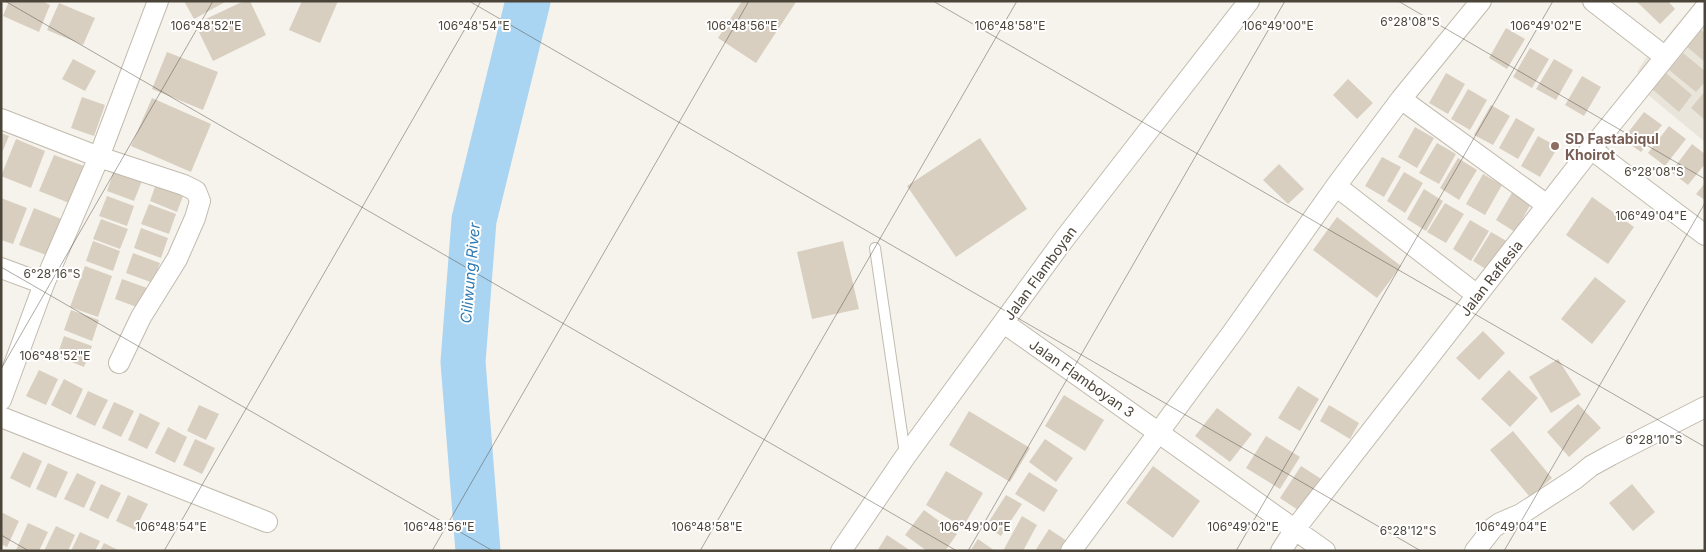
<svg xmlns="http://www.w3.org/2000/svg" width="1706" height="552" font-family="Inter,sans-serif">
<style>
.residential{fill:#eae5da}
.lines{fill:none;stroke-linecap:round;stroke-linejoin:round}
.river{stroke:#a9d4f2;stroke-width:45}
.building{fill:#d8cfc1}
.lane-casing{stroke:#c2bbae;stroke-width:12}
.street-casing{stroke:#c2bbae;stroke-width:22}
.lane{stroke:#fff;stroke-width:10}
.street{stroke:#fff;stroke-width:20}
.ticks{fill:none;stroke:#4b4439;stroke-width:1;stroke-opacity:0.45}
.education-dot{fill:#8d6e63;stroke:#fff;stroke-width:2}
.labels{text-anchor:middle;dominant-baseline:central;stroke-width:4;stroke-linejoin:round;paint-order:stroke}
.education-label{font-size:14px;font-weight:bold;fill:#785e54;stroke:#fff;text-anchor:start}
.street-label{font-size:14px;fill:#4b4439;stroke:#fff}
.water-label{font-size:15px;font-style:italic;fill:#2e7ab2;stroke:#fff}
.ticks-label{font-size:12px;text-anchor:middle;fill:#4b4439;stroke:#fff;stroke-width:4;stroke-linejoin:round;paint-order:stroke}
</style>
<rect width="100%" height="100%" fill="#f6f3ec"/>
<!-- residential -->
<path class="residential" d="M1697 1H1705V142L1647 94 1655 84 1637 72 1646 58 1663 42Z"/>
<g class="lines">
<!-- river -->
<path class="river" d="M478 551 463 362 474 220 528 1"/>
</g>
<!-- building -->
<path class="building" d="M9 1H42L50 5 39 32 3 16Z
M184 1H227L194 19Z
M244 1H250L266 35 213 61 195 24Z
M302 1H338L320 43 289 30Z
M742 1 796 2 756 63 718 38Z
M1636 1H1668L1675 9 1660 24Z
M59 3 95 18 83 45 47 30Z
M1506 28 1525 39 1507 69 1489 58Z
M1701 30 1705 33V62L1687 47Z
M1530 48 1549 59 1532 88 1513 77Z
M167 52 218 72 203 110 152 89Z
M1683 53 1705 71V82L1696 92 1669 70Z
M73 59 96 71 85 91 62 79Z
M1554 59 1573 70 1556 100 1536 89Z
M1446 73 1465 84 1448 114 1429 103Z
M1666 73 1692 95 1679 112 1652 89Z
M1582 76 1601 87 1584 116 1565 105Z
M1348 79 1373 103 1357 119 1333 95Z
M1468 89 1487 100 1470 130 1451 119Z
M1705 91V120L1691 108Z
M82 97 105 105 94 136 71 128Z
M152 98 211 124 191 172 131 146Z
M1491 105 1510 116 1493 145 1474 135Z
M1644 112 1662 125 1641 152 1623 139Z
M1516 118 1535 129 1518 159 1499 148Z
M1669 126 1686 139 1665 166 1648 153Z
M1415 127 1434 138 1417 168 1398 157Z
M1 133 9 136 1 155Z
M1538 136 1558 147 1540 177 1521 166Z
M980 138 1027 209 956 257 907 186Z
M16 139 45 151 31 188 1 176Z
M1437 143 1456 154 1439 184 1419 173Z
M1692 144 1705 154V164L1688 185 1671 172Z
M54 155 84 166 69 203 39 191Z
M1382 157 1401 167 1384 197 1365 186Z
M1458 158 1477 170 1459 200 1440 188Z
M1279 164 1304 189 1288 204 1263 180Z
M114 171 142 181 134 201 107 191Z
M1404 172 1423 183 1405 213 1387 201Z
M1483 174 1502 185 1485 215 1466 204Z
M157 181 185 191 177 212 150 201Z
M1705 183V200L1696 194Z
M1424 189 1443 201 1426 231 1407 219Z
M1513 191 1532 202 1515 232 1496 220Z
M107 196 134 206 127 226 99 216Z
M1592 197 1634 227 1608 264 1566 235Z
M1 198 27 208 13 244 1 240Z
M1445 203 1464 214 1446 243 1427 232Z
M149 204 176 214 169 234 141 224Z
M34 208 64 220 49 256 19 245Z
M1337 217 1401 266 1377 298 1313 250Z
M101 219 128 229 120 249 93 239Z
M1470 220 1489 231 1471 261 1453 249Z
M141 228 168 238 161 258 134 248Z
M1491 232 1510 243 1492 273 1473 261Z
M93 241 120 251 113 271 86 261Z
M843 241 859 309 812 319 797 252Z
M133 253 160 263 153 283 126 273Z
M85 266 112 276 98 317 70 307Z
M1595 277 1626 301 1592 344 1561 319Z
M122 279 150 289 142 309 115 299Z
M71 310 99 320 92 341 64 330Z
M1483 331 1505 353 1479 380 1456 358Z
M64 336 92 346 84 367 57 356Z
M1558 359 1581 395 1551 413 1529 377Z
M39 370 58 379 46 405 26 396Z
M1509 370 1538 398 1510 427 1481 399Z
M64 379 83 389 71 415 51 405Z
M1298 386 1319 399 1300 431 1278 418Z
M88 391 108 400 95 426 76 417Z
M1064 395 1104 420 1085 451 1045 426Z
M114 402 134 411 121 437 102 428Z
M1578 404 1601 428 1569 457 1547 432Z
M199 405 219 414 206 440 187 431Z
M1329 405 1359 423 1350 439 1320 421Z
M1217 408 1252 434 1230 462 1195 436Z
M969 411 1030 448 1010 482 949 445Z
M140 413 160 423 147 449 128 440Z
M168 427 187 437 175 463 155 453Z
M1513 431 1552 478 1530 497 1490 450Z
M1266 436 1300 457 1280 489 1246 468Z
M195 439 215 448 202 474 183 465Z
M1045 439 1073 458 1056 482 1029 462Z
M23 452 42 461 30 488 10 478Z
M48 463 68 472 56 498 36 489Z
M1153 466 1200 501 1173 538 1126 503Z
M1301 466 1326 482 1304 514 1280 498Z
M946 471 983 493 963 527 926 505Z
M1029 472 1058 490 1044 512 1015 494Z
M77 473 96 482 84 508 64 499Z
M101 484 121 493 108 519 89 510Z
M1632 484 1655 512 1633 531 1609 503Z
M128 495 148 504 135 530 116 521Z
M1006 495 1022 504 1001 536 986 526Z
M924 510 957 534 945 551H927L905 535Z
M1 512 19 521 7 547 1 544Z
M1022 516 1037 525 1023 551H1003Z
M28 523 48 532 39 551 16 550Z
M56 526 75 535 68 551H44Z
M1049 529 1067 541 1061 551H1035Z
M80 532 100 541 95 551H71Z
M887 535 911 551H877Z
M978 539 995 551H970Z
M104 543 120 551H100Z"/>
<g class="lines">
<!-- lane casing -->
<g class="lane-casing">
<path id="lane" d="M875 248 905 454"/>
</g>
<!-- street casing -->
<g class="street-casing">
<path id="street" d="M1593 1 1664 56
M1401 99 1547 205
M1 119 99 157 184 185 196 191 200 201 195 218 177 259 141 317 119 363
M1591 149 1705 235
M1336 186 1477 295
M1 268 44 284
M1004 323 1325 551
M1 400 44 284 99 157 158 1
M1 417 267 522
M841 551 905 457 1065 238 1249 1
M1071 551 1232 333 1336 186 1401 99 1481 1
M1281 551 1295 529 1591 149 1705 8
M1475 551 1493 528 1500 523 1521 514 1575 479 1591 466 1611 455 1705 407"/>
</g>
<!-- lane -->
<use href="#lane" class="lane"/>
<!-- street -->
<use href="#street" class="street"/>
</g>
<!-- ticks -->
<path class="ticks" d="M5 1 957 551M469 1 1421 551M933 1 1705 447M1398 1 1705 179M1 267 493 551M1 369 213 1M1 535 29 551M164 551 481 1M432 551 749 1M700 551 1017 1M968 551 1285 1M1236 551 1553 1M1504 551 1705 203"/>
<!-- markers -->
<circle class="education-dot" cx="1555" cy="146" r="5"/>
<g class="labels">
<!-- education labels -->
<g class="education-label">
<text x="1565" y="138">SD Fastabiqul<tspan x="1565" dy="16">Khoirot</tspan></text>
</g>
<!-- street labels -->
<g class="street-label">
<text transform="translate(1040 273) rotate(-54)">Jalan Flamboyan</text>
<text transform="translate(1491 278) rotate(-52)">Jalan Raflesia</text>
<text transform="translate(1082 378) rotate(35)">Jalan Flamboyan 3</text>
</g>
<!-- water labels -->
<g class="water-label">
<text transform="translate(470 273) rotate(-85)">Ciliwung River</text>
</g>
</g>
<g class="ticks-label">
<text x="1410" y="26">6°28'08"S</text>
<text x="474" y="30">106°48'54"E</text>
<text x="206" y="30">106°48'52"E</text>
<text x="742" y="30">106°48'56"E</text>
<text x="1010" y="30">106°48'58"E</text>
<text x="1278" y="30">106°49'00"E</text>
<text x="1546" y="30">106°49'02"E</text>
<text x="1654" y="176">6°28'08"S</text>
<text x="1651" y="220">106°49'04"E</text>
<text x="52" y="278">6°28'16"S</text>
<text x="55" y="360">106°48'52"E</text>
<text x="1654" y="444">6°28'10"S</text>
<text x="171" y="531">106°48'54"E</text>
<text x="439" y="531">106°48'56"E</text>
<text x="707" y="531">106°48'58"E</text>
<text x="975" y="531">106°49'00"E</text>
<text x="1243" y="531">106°49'02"E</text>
<text x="1511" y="531">106°49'04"E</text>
<text x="1408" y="535">6°28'12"S</text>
</g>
<!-- border -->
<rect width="1706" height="552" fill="none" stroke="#4b4439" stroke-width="5"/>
</svg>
